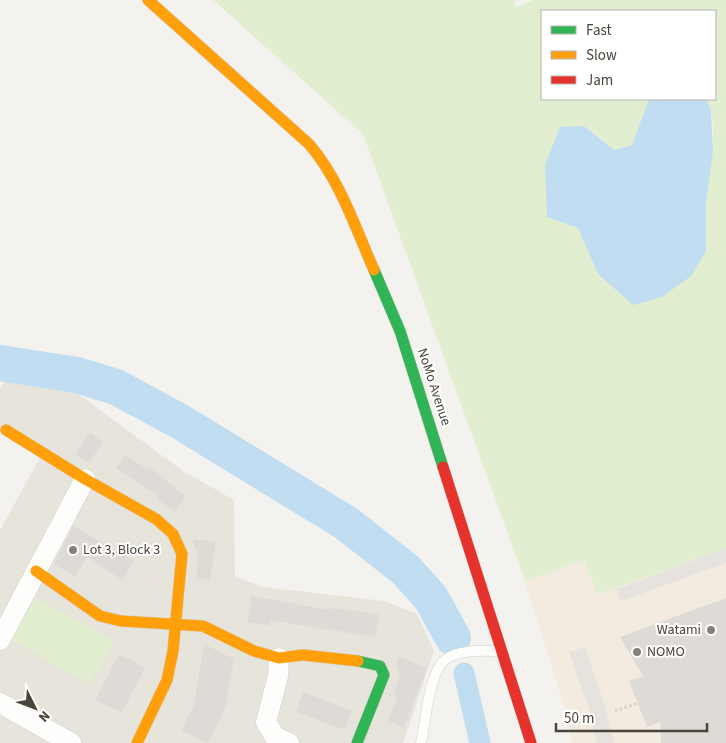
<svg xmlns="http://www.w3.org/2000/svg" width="726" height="743" font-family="'Source Sans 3',sans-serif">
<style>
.residential{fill:#e7e4dc}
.commercial{fill:#f3ebdf}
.green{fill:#e1eecf;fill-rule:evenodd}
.parking{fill:#e6e3df}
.water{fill:#c0ddf1}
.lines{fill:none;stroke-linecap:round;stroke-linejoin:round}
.canal{stroke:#c0ddf1;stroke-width:21}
.river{stroke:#c0ddf1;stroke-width:36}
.building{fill:#dedbd6}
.lane-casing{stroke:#d2d0cb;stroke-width:11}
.street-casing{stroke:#d2d0cb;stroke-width:21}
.fast-casing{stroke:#d3cfc5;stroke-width:12}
.slow-casing{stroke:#d3cfc5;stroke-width:12}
.jam-casing{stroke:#d3cfc5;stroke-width:12}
.path{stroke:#d3d2cc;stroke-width:3;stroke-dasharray:2.5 2.5;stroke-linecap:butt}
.lane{stroke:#fdfdfc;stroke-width:10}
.street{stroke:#fdfdfc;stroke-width:20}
.fast{stroke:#30b455;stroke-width:11}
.slow{stroke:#ff9f0a;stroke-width:11}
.jam{stroke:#e5322d;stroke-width:11}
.poi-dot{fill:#868178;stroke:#fff;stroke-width:2}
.labels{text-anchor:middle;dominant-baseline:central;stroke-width:4;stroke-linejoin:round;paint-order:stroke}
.street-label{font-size:14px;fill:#4b4439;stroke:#fff}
.poi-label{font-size:14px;fill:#4b4439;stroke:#fff;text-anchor:start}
</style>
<rect width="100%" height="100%" fill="#f4f2ee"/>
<!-- residential -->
<path class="residential" d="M23 353 183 471 234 500 235 576 263 587 384 601 417 614 434 651 403 743H0V530L40 458 0 429V389Z"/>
<!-- commercial -->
<path class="commercial" d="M726 548V743H572L565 709 525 581 584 560 598 595Z"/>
<!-- green -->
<path class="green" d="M213 0H514L516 7 534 0H726V548L597 595 584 560 525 581 363 134ZM542 11H715V99H706C721 131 708 170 706 204 705 219 706 235 706 251L598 274 578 228 584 126 614 150 632 145 649 99H542Z
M35 597 114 641 90 684 11 640Z"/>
<!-- parking -->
<path class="parking" d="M726 548V563L621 601 617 589Z
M585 647 605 706 614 743H597L589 709 569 652Z"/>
<!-- water -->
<path class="water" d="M649 99H706L711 110 713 151 706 203V251L691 276 662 297 633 305 598 274 578 228 547 217 545 165 560 127 584 126 614 150 632 145Z"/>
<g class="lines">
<!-- canal -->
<path class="canal" d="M464 673 480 743"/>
<!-- river -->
<path class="river" d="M0 363 77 375 116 387 179 421 346 523 406 570 431 598 453 638"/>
</g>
<!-- building -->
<path class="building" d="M90 432 103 442 89 463 75 454Z
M125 454 147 470 149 467 186 496 175 512 157 499 159 496 116 468Z
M73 526 134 561 122 580 87 557 75 577 54 564Z
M192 539 216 542 210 580 196 578 198 555Z
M251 596 329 610 330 608 379 614 375 637 270 620 269 626 247 622Z
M726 598V743H661L660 722 647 727 629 681 643 676 620 637Z
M204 644 234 659 226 706 208 743 181 731 194 705Z
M119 654 145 668 122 713 95 700Z
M399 657 427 668 404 727 388 722 397 697 393 695 400 675 396 664Z
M303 692 352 711 345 730 296 712Z"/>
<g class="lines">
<!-- lane casing -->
<g class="lane-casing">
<path id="lane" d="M421 743C426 722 428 672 446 659 460 649 484 651 499 651"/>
</g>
<!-- street casing -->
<g class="street-casing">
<path id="street" d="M0 640 85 479
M279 658 278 676 266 722 275 737 289 743
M0 703 71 743"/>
</g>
<!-- fast casing -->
<g class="fast-casing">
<path id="fast" d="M374 270 400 331 443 467
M357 743 384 675 380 666 358 661"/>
</g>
<!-- slow casing -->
<g class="slow-casing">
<path id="slow" d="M148 0 309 144C340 180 355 227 374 270
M6 430 85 479 156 519 173 534 182 554 173 651 167 680 137 743
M36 571 100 616 121 621 203 626 254 651 279 658 303 655 358 661"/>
</g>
<!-- jam casing -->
<g class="jam-casing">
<path id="jam" d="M443 467 531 743"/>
</g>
<!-- path -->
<path class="path" d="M615 711 638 703"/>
<!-- lane -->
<use href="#lane" class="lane"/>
<!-- street -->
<use href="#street" class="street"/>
<!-- fast -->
<use href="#fast" class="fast"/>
<!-- slow -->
<use href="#slow" class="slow"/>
<!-- jam -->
<use href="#jam" class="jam"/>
</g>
<!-- markers -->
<g class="poi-dot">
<circle cx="73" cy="550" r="5"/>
<circle cx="711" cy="630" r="5"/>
<circle cx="637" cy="652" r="5"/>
</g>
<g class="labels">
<!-- street labels -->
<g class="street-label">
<text transform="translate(434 387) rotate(72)">NoMo Avenue</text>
</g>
<!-- poi labels -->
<g class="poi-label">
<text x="83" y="550">Lot 3, Block 3</text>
<text x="701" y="630" text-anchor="end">Watami</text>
<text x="647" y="652">NOMO</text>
</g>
</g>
<!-- legend -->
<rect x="541" y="10" width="175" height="90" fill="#ffffff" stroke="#b7b4b0"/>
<rect x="551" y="26" width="25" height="8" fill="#30b455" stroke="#b7b4b0"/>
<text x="586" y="35" font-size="15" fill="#4b4439">Fast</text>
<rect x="551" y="51" width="25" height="8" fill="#ff9f0a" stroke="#b7b4b0"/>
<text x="586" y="60" font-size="15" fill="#4b4439">Slow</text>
<rect x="551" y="76" width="25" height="8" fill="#e5322d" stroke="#b7b4b0"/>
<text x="586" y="85" font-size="15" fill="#4b4439">Jam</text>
<!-- north arrow -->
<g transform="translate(35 708) rotate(132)" stroke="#ffffff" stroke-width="4" paint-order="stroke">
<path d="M0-4L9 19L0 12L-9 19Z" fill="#4b4439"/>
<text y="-8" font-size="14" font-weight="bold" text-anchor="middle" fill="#4b4439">N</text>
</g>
<!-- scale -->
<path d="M556 723v8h151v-8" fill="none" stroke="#4b4439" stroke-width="2.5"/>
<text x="564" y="723" font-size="15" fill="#4b4439" stroke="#ffffff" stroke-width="4" paint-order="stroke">50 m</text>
</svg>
